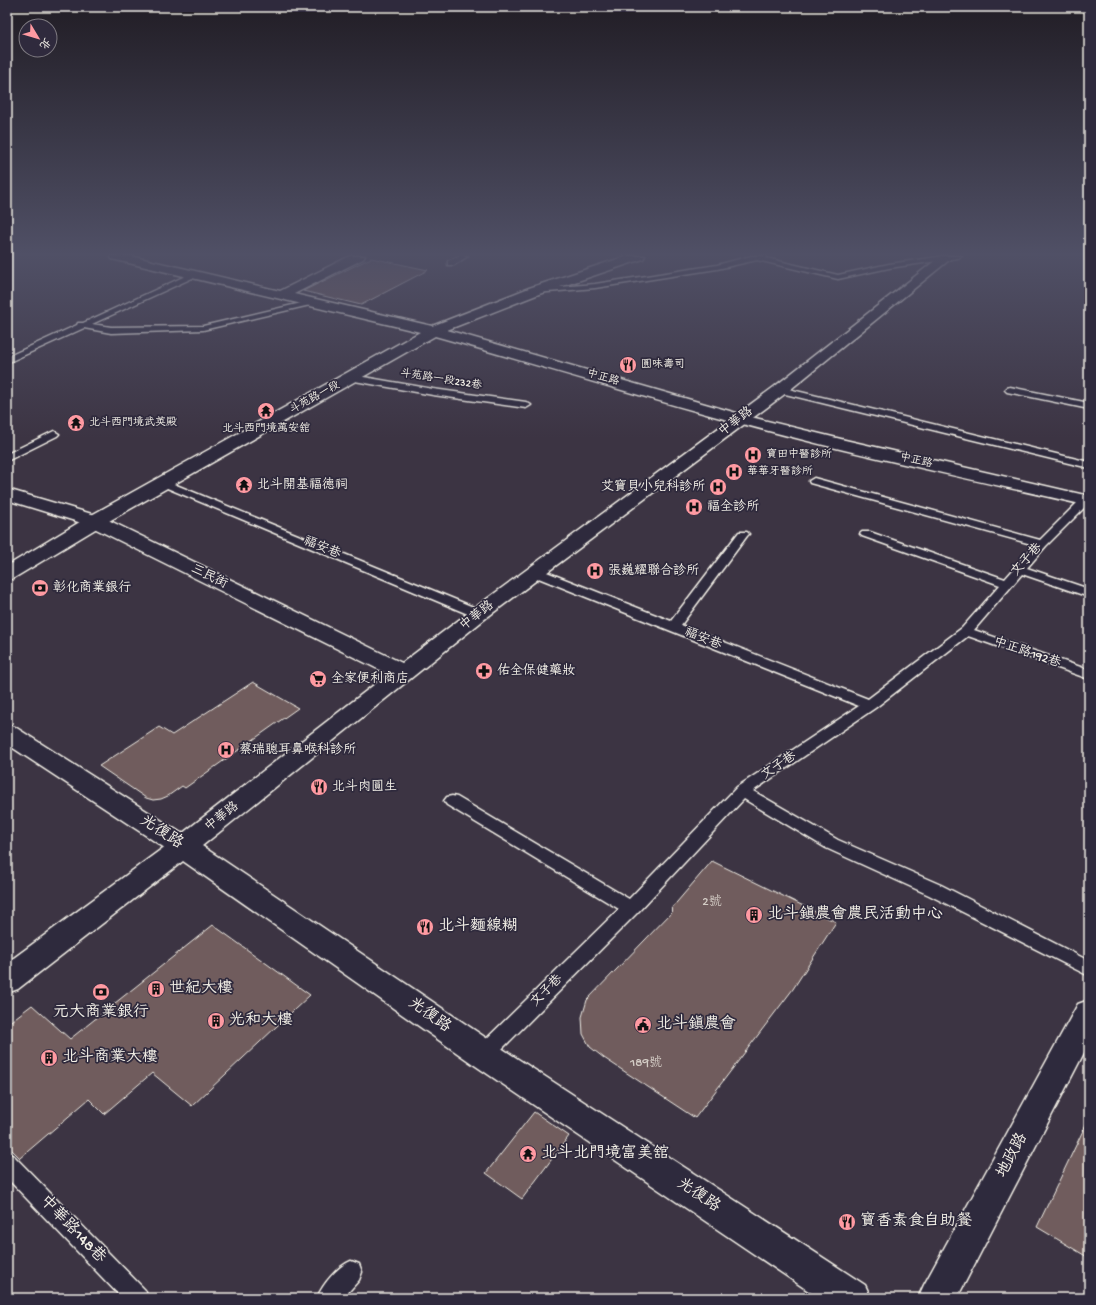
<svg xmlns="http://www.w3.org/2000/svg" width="1096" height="1305" font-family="'Gochi Hand','LXGW WenKai TC',sans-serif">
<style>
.building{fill:#705c5d;stroke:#f4f1e8}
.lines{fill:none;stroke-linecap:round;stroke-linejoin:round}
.lane-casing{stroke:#f4f1e8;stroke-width:3}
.street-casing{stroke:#f4f1e8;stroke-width:3}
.secondary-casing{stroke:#f4f1e8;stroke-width:3}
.lane{fill:#2f2a3d;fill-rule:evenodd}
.street{fill:#2f2a3d;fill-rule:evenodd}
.secondary{fill:#2f2a3d;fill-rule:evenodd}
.labels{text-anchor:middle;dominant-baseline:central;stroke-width:3.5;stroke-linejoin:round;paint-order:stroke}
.far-poi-label{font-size:11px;fill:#f4f1e8;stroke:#2f2a3d;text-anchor:start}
.far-street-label{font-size:11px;fill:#f4f1e8;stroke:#2f2a3d}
.street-label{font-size:13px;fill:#f4f1e8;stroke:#2f2a3d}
.poi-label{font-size:13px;fill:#f4f1e8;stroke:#2f2a3d;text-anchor:start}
.near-number-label{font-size:13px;fill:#d3ccc5}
.near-street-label{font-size:16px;fill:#f4f1e8;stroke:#2f2a3d}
.near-poi-label{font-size:16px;fill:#f4f1e8;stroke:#2f2a3d;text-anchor:start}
</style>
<rect width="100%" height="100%" fill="#3c3443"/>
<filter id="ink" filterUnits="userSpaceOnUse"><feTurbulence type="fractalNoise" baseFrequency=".025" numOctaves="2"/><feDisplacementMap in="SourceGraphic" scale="8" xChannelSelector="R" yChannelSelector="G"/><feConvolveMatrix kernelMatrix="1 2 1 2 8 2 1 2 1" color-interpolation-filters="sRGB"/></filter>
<g filter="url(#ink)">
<!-- building -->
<path class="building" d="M371 258 428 270 361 305 303 291Z
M253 682 298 708 185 788 182 786 168 796 161 799 153 800 146 798 99 766 159 727 172 735Z
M712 861 836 922 793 989 695 1118 604 1058 590 1047 583 1034 582 1017 587 1000 673 911 671 909Z
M213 925 310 995 192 1106 152 1073 104 1114 89 1099 20 1158 7 1145V1024L32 1005 70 1039Z
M534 1112 569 1136 522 1199 486 1173Z
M1089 1118V1258L1037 1227Z"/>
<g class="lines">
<!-- lane casing -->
<g class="lane-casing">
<path id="lane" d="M459 256H468L454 265H448V261Z
M751 256H767L766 258 838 275 889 264 944 256H962L958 258 889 268 838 279 757 260 717 269 595 288 536 293 532 291 536 289 595 284 717 265Z
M192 273H198L199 275 92 324 111 327 203 326 310 301 314 303 310 305 203 330 111 333 84 328 7 363V357L77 325 78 323H83Z
M352 375 433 389 526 402 531 405 526 408 433 395 349 380 347 378Z
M780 387 1089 462V468L777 392 775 390 777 388Z
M1010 387 1089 403V409L1007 392 1005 390 1007 388Z
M54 431 59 434 57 436 7 461V454Z
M814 478 1040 540 1085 495 1089 494V503L1046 546 1027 568 1089 589V597L1022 574 974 630 1089 670V679L968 636 875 708 753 791 838 840 941 885 1089 961V976L929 895 826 848 744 799 637 913 491 1060 484 1062 477 1060 475 1054 477 1048 619 909 447 805 444 801 447 797 452 796 457 797 629 899 737 787 859 706 531 575 529 572 531 569H539L671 621 739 532H747L749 534 747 536 681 625 868 699 962 628 1000 585 862 536 860 534 862 532H870L1005 579 1013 570 1014 566H1017L1035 545 810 483 809 481Z
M164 480 483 611 485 614 483 617H475L160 485 159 483 160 481Z
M7 1153 14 1156 145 1290 148 1298H122L7 1178Z
M351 1261 359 1264 362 1272 359 1280 343 1298H317C323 1284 337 1267 351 1261Z"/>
</g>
<!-- street casing -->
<g class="street-casing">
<path id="street" d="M110 256H131L280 291 350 256H365L363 259 294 294 432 326 529 288 627 256H645L643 259 539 294 447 330 747 416 845 440 1089 496V506C971 479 852 454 735 422 635 395 535 364 435 336L102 525 14 578 7 580V566L88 517 420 332 116 260 112 259Z
M7 725 15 727 192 840 196 847 192 854 183 857 174 854 7 744Z"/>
</g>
<!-- secondary casing -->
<g class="secondary-casing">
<path id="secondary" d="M941 256H954L786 393 486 618 202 846 495 1044 865 1285 871 1298H819L473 1064 183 861 18 989 7 993V963L174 840 388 674 88 525 7 500V489L102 517 402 663 472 610 774 387Z
M1089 1000V1043L957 1298H918L924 1285 1078 1004Z"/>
</g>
<!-- lane -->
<use href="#lane" class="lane"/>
<!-- street -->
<use href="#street" class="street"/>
<!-- secondary -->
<use href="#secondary" class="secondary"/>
</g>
</g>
<!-- sky -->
<linearGradient id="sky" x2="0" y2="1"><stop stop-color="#211d25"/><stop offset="0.58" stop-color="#505066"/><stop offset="1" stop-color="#505066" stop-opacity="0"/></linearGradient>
<rect width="1096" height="438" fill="url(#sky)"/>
<!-- icons -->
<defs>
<g id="restaurant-disc" transform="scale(0.9)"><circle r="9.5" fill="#ff9aa2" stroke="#2f2a3d"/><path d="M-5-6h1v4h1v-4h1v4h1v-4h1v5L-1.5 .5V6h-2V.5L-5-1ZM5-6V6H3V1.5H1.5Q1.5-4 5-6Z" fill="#111"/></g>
<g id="temple-disc" transform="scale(0.9)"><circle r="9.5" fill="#ff9aa2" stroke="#2f2a3d"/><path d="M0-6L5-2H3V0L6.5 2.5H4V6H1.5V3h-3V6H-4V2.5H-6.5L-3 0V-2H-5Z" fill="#111"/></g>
<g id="hospital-disc" transform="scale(0.9)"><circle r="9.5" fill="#ff9aa2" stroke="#2f2a3d"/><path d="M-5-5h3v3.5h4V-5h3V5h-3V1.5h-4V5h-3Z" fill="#111"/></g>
<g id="bank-disc" transform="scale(0.9)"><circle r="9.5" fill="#ff9aa2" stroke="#2f2a3d"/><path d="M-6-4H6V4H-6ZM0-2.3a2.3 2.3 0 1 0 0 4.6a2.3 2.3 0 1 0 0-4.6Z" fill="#111"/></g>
<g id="pharmacy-disc" transform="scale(0.9)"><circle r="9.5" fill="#ff9aa2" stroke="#2f2a3d"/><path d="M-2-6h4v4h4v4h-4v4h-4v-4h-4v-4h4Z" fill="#111"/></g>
<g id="supermarket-disc" transform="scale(0.9)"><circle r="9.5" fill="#ff9aa2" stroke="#2f2a3d"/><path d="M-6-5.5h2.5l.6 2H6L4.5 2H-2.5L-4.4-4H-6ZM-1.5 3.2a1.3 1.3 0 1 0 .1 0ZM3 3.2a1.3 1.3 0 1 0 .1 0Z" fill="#111"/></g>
<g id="building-disc" transform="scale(0.9)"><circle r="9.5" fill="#ff9aa2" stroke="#2f2a3d"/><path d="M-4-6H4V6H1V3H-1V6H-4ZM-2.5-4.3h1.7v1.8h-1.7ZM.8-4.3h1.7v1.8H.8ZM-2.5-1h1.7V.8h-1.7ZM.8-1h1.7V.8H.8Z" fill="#111"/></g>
<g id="civic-disc" transform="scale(0.9)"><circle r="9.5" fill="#ff9aa2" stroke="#2f2a3d"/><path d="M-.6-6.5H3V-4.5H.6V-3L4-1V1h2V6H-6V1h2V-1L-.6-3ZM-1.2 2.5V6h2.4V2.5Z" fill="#111"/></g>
</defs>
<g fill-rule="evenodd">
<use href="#restaurant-disc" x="628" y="365"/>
<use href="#temple-disc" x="266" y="411"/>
<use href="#temple-disc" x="76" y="423"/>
<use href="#hospital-disc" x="753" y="455"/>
<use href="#hospital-disc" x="734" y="472"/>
<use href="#temple-disc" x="244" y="485"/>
<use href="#hospital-disc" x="718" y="487"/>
<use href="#hospital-disc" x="694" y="507"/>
<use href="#hospital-disc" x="595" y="571"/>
<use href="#bank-disc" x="40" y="588"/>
<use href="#pharmacy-disc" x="484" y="671"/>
<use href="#supermarket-disc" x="318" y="679"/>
<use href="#hospital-disc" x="226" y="750"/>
<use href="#restaurant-disc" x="319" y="787"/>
<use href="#building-disc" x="754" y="915"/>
<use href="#restaurant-disc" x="425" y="927"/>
<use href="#building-disc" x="156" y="989"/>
<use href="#bank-disc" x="101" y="992"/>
<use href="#building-disc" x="216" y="1021"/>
<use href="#civic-disc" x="643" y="1025"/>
<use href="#building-disc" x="49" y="1058"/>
<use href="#temple-disc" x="528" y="1154"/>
<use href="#restaurant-disc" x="847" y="1222"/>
</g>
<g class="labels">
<!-- far-poi labels -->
<g class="far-poi-label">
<text x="641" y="365">圓味壽司</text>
<text x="89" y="423">北斗西門境武英殿</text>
<text x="266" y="429" text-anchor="middle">北斗西門境萬安舘</text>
<text x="766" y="455">寶田中醫診所</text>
<text x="747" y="472">華華牙醫診所</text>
</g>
<!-- far-street labels -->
<g class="far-street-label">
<text transform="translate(603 378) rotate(16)">中正路</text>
<text transform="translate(441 380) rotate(9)">斗苑路一段232巷</text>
<text transform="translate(315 398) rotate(-29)">斗苑路一段</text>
<text transform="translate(916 461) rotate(13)">中正路</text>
</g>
<!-- street labels -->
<g class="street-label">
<text transform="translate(736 422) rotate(-37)">中華路</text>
<text transform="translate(322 548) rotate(22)">福安巷</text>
<text transform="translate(1027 560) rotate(-48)">文子巷</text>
<text transform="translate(209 577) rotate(26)">三民街</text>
<text transform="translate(477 616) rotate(-38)">中華路</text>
<text transform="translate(703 639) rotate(22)">福安巷</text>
<text transform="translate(1027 653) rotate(19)">中正路192巷</text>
<text transform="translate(779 766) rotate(-34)">文子巷</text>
<text transform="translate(222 817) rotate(-38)">中華路</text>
<text transform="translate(547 991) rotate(-45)">文子巷</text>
</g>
<!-- poi labels -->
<g class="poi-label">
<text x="257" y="485">北斗開基福德祠</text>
<text x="705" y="487" text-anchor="end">艾寶貝小兒科診所</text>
<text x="707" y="507">福全診所</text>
<text x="608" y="571">張巍耀聯合診所</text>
<text x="53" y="588">彰化商業銀行</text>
<text x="497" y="671">佑全保健藥妝</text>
<text x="331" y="679">全家便利商店</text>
<text x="239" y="750">蔡瑞聰耳鼻喉科診所</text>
<text x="332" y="787">北斗肉圓生</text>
</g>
<!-- near-number labels -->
<g class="near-number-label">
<text x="712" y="902">2號</text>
<text x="646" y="1063">189號</text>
</g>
<!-- near-street labels -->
<g class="near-street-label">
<text transform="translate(161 833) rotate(33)">光復路</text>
<text transform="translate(429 1016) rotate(35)">光復路</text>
<text transform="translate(1013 1156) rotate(-62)">地政路</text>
<text transform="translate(698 1196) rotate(34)">光復路</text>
<text transform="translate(72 1230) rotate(46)">中華路148巷</text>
</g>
<!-- near-poi labels -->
<g class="near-poi-label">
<text x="767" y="915">北斗鎮農會農民活動中心</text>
<text x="438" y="927">北斗麵線糊</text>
<text x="169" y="989">世紀大樓</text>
<text x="101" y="1013" text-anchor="middle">元大商業銀行</text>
<text x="229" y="1021">光和大樓</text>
<text x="656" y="1025">北斗鎮農會</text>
<text x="62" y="1058">北斗商業大樓</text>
<text x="541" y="1154">北斗北門境富美舘</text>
<text x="860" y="1222">寶香素食自助餐</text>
</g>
</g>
<!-- margin -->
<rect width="1096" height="1305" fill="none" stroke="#2f2a3d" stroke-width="24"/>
<rect x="12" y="12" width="1072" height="1281" fill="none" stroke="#f4f1e8" stroke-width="1.5" filter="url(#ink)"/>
<!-- north arrow -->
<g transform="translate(38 38) rotate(128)"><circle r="19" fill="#2f2a3d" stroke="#7e7a81"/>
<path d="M0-3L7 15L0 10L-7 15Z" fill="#ff9aa2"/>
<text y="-6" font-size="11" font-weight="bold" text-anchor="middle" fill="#f4f1e8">北</text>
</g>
</svg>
